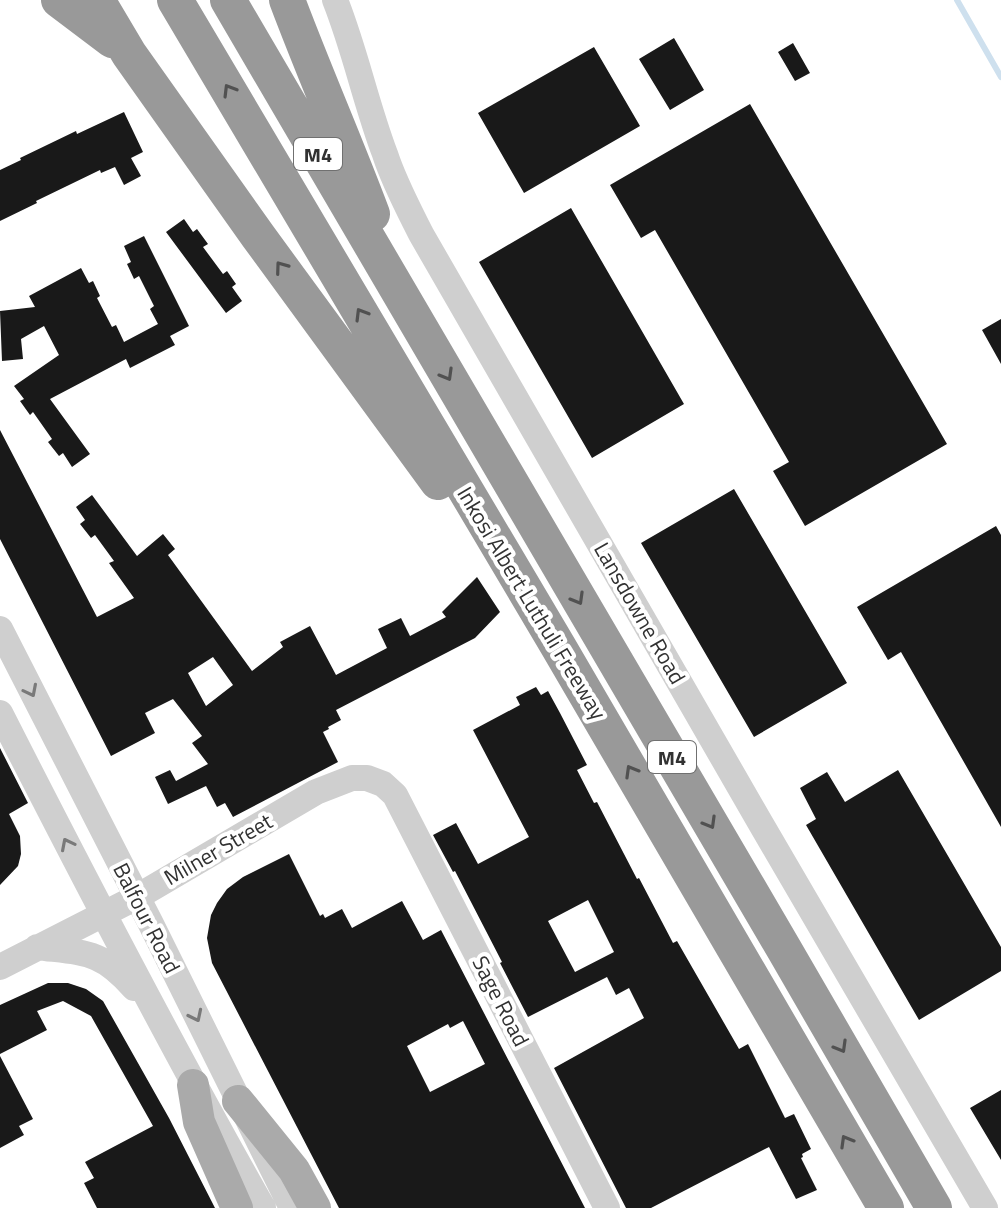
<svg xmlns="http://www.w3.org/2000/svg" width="1001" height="1208" font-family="'Titillium Web',sans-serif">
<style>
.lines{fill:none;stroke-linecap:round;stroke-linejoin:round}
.stream{stroke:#cee0ee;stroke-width:6}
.building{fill:#191919;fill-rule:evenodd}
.minor{stroke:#cfcfcf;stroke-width:26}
.major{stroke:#aaa;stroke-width:32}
.highway{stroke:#999;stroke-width:36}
.oneway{stroke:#515151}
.oneway2{stroke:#797979}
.labels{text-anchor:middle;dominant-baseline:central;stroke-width:8;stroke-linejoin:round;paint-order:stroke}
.shield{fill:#fff;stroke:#707070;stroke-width:2}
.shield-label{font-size:20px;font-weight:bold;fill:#323232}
.street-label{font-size:22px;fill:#323232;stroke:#fff}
</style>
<rect width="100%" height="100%" fill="#fff"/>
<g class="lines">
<!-- stream -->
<path class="stream" d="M957 0 1001 77"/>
</g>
<!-- building -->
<path class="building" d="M674 38 704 90 670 110 639 59Z
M793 43 810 73 795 81 778 52Z
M594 47 640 126 524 193 478 113Z
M750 104 947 444 805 526 773 471 789 462 655 230 641 238 610 185Z
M124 112 143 152 131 158 141 176 124 185 115 167 101 173 100 170 36 201 37 203 0 221V170L21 160 20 158 76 131 77 134Z
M571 208 684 404 592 458 479 262Z
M184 219 193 232 197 229 208 244 203 247 223 274 227 271 236 284 232 287 242 301 226 313 166 232Z
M144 236 189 326 170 336 175 345 130 368 126 359 50 399 90 454 72 467 63 453 59 456 48 442 52 439 33 412 30 415 20 401 24 399 14 386 59 355 44 326 21 339 23 359 2 361 0 311 35 307 29 296 81 268 89 283 93 281 100 296 97 298 112 327 116 325 124 342 158 324 150 309 154 306 139 276 134 279 127 264 131 262 124 246Z
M1001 319V364L982 330Z
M0 430 97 617 134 598 109 563 114 561 95 535 91 538 80 524 85 520 76 507 92 495 137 556 163 534 175 549 168 555 252 671 283 647 280 642 310 626 336 675 387 648 378 629 401 618 410 636 446 617 442 612 477 577 500 612 475 638 336 710 341 720 328 727 329 729 323 732 338 762 233 817 225 803 217 807 206 786 168 804 155 777 170 770 176 781 208 764 192 743 202 736 173 699 145 713 155 733 111 756 0 539ZM213 657 233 685 206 706 188 673Z
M734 489 847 683 754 737 641 543Z
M996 526 1001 535V827L901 652 888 660 857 607Z
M536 687 541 695 548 691 560 713 587 765 577 770 594 803 597 802 637 879 639 878 673 943 677 941 739 1049 748 1044 785 1118 794 1114 811 1149 802 1154 803 1157 801 1158 817 1190 796 1199 769 1147 651 1208H626L554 1068 644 1018 629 988 616 995 607 977 528 1017 500 963 502 962 455 871 453 872 433 835 456 823 478 864 529 837 473 730 520 705 516 697ZM588 900 614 952 575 972 548 921Z
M0 748 28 803 9 814 20 836 21 854 18 866 0 885Z
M898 770 1001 947V971L919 1020 806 825 816 819 800 788 827 772 845 802Z
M289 854 320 916 323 914 325 918 342 909 352 928 402 901 423 940 441 930 585 1208H339L212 963 207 938 211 915 217 903 227 889 243 877ZM463 1021 485 1064 430 1092 407 1046 448 1024 450 1028Z
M48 983H68L86 989 103 1001 169 1118 215 1208H97L84 1183 94 1178 85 1162 153 1126 91 1016 63 1001 37 1011 47 1030 0 1054V1005Z
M0 1056 33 1119 19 1126 24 1135 0 1148Z
M1001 1090V1160L970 1108Z"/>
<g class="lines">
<!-- minor -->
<path class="minor" d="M335 0C355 50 366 104 385 154 394 182 408 208 421 234L761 824 985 1208
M0 629 151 924 292 1208
M0 713C85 880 171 1046 263 1208
M37 947C84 953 101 950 134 988
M0 967 137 897 316 792 352 778H367L383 784 395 795 607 1208"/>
<!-- major -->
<path class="major" d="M193 1085 199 1122 237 1208
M238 1101 294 1170 315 1208"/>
<!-- highway -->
<path class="highway" d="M59 0 112 40
M97 0 129 54 258 236 438 482
M175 0 558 646 886 1208
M228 0 784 949 934 1208
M287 0C314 72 345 142 372 214"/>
</g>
<!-- one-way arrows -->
<defs><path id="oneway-chevron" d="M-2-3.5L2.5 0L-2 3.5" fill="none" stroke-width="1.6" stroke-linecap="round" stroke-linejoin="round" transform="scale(2)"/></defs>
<g class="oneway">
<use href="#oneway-chevron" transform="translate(229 90) rotate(-121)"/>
<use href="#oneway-chevron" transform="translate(281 267) rotate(-126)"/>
<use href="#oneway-chevron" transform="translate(361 314) rotate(-121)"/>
<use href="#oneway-chevron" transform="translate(447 375) rotate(60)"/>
<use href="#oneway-chevron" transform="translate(578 599) rotate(60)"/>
<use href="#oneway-chevron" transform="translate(631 771) rotate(-120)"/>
<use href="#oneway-chevron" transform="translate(710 823) rotate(60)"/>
<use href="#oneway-chevron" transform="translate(841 1047) rotate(60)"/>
<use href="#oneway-chevron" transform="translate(846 1141) rotate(-120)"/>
</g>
<g class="oneway2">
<use href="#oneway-chevron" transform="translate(31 691) rotate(63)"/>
<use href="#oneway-chevron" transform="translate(67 844) rotate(-117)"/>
<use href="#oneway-chevron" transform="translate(196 1016) rotate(64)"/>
</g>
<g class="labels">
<!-- shield labels -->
<g class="shield">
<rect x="294" y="138" width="48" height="32" rx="6"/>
<rect x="648" y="741" width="48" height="32" rx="6"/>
</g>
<g class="shield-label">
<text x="318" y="154">M4</text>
<text x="672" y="757">M4</text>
</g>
<!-- street labels -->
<g class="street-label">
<text transform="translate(532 603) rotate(59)">Inkosi Albert Luthuli Freeway</text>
<text transform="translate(640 613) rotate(60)">Lansdowne Road</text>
<text transform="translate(218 849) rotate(-30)">Milner Street</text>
<text transform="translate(147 918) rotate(63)">Balfour Road</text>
<text transform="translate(501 1001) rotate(63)">Sage Road</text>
</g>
</g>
</svg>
